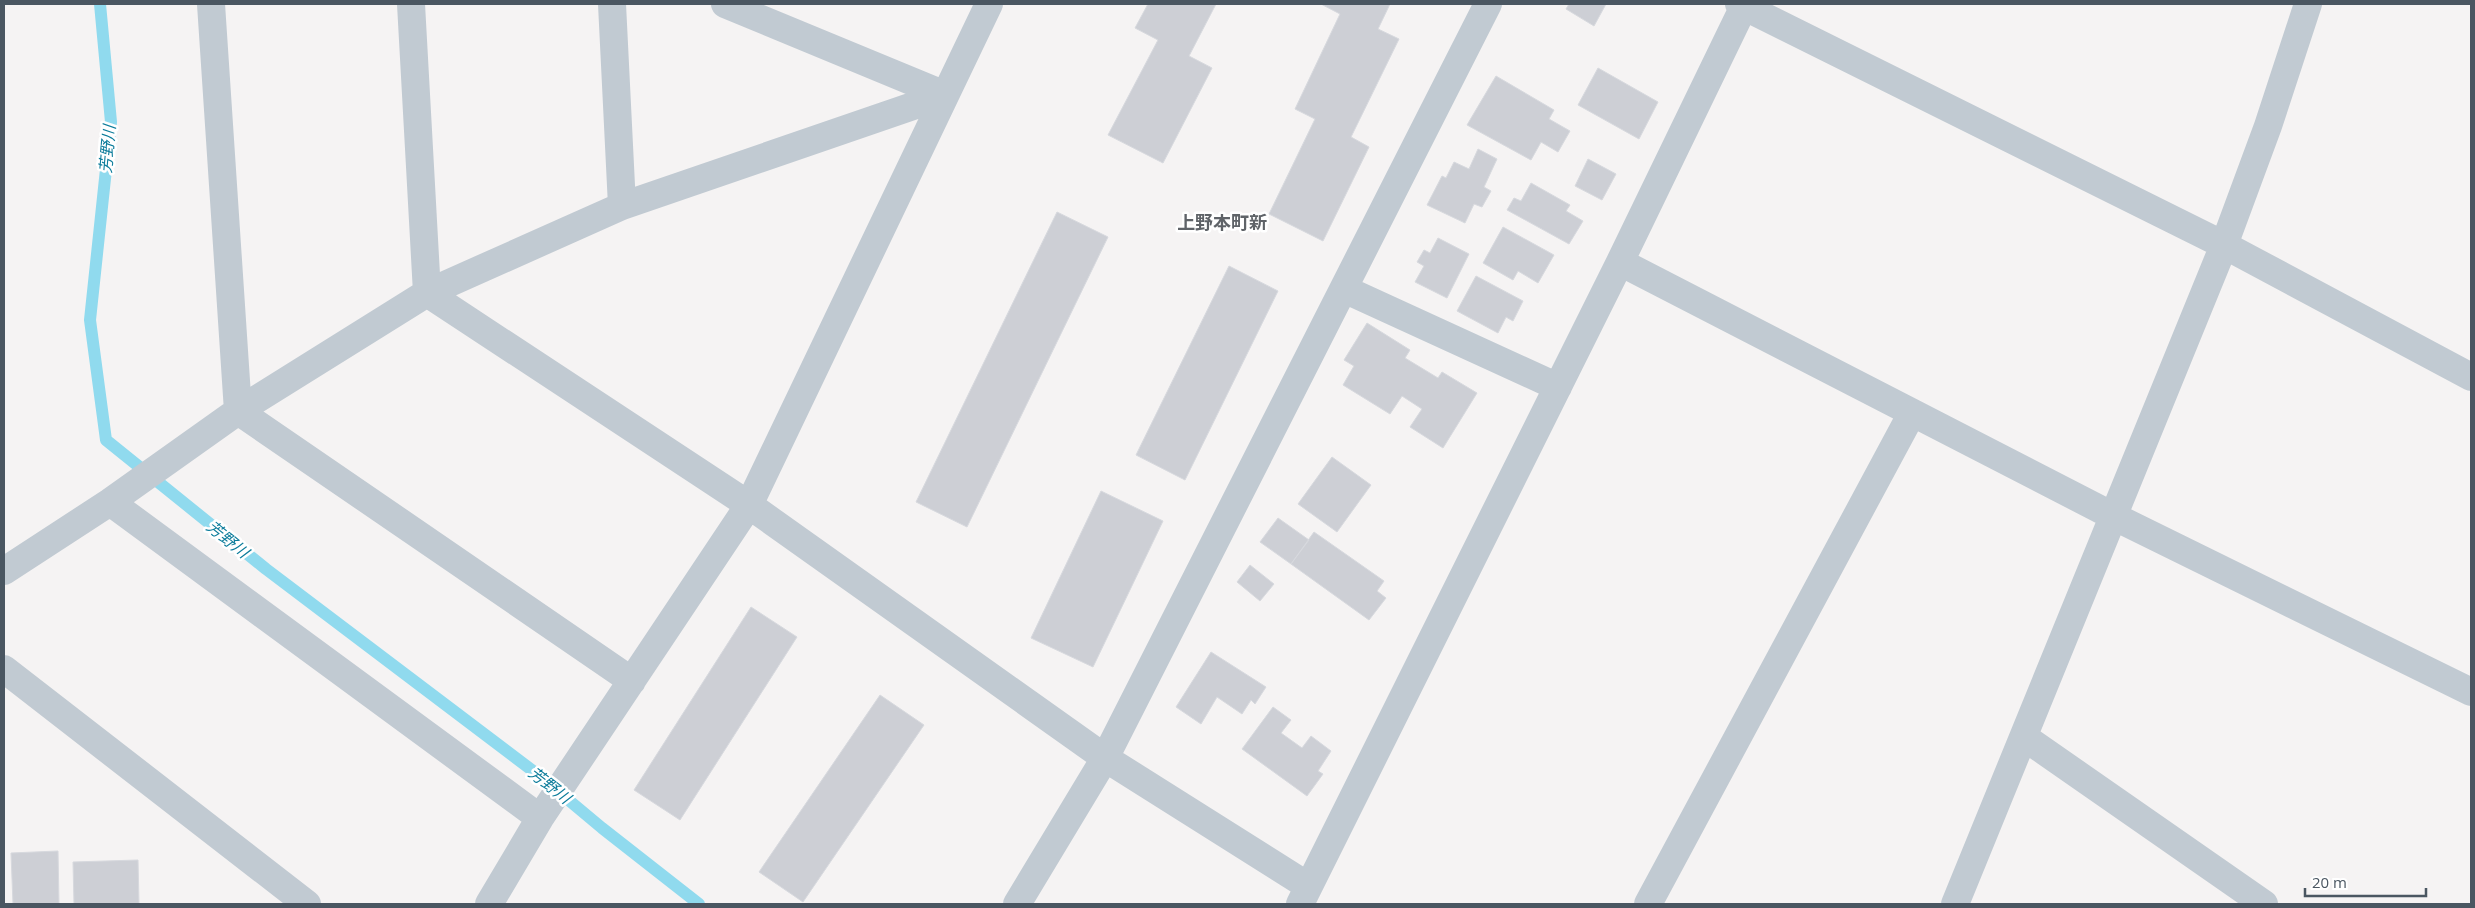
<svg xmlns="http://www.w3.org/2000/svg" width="2475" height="908" font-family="'Open Sans','Noto Sans JP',sans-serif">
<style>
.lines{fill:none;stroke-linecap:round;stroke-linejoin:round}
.stream{stroke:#90daee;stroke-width:12}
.building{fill:#cdcfd5;stroke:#d7d9de}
.minor{stroke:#c1cad2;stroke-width:28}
.labels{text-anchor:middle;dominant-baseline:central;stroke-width:5;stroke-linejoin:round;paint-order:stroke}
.water-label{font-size:16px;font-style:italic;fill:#0c7c9b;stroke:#fff}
.quarter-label{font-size:18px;font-weight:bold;fill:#5f6368;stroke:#fff}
</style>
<rect width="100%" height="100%" fill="#f5f3f3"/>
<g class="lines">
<!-- stream -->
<path class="stream" d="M100 4 111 122 90 320 106 440 266 569 541 777 602 828 699 904"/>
</g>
<!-- building -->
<path class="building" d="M1148 4H1216L1189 56 1212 68 1163 163 1108 135 1158 40 1135 28Z
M1321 4H1390L1378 29 1399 39 1351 137 1369 147 1323 241 1269 214 1315 119 1295 109 1340 14Z
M1569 4H1606L1594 26 1566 9Z
M1598 68 1658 102 1639 139 1578 105Z
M1496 76 1554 110 1549 119 1570 131 1558 152 1541 142 1531 160 1467 125Z
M1478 149 1497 159 1484 187 1491 191 1482 207 1474 204 1465 223 1427 205 1442 176 1446 178 1454 162 1469 169Z
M1588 159 1616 174 1602 200 1575 186Z
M1531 183 1570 205 1566 211 1583 221 1569 244 1507 210 1514 198 1521 201Z
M1057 212 1108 237 967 527 916 502Z
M1503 227 1554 255 1538 283 1518 271 1513 280 1483 263Z
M1438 238 1469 254 1447 298 1415 282 1424 266 1417 262 1424 250 1430 253Z
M1229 266 1278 291 1185 480 1136 455Z
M1476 276 1523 301 1513 321 1506 317 1498 333 1457 311Z
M1367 323 1410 350 1405 358 1438 378 1442 372 1477 393 1443 448 1410 427 1422 409 1402 396 1390 414 1343 385 1354 366 1344 360Z
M1332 457 1371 485 1337 532 1298 504Z
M1101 491 1163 521 1093 667 1031 638Z
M1278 518 1309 540 1291 564 1260 542Z
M1314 532 1384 581 1377 591 1386 598 1369 620 1291 564Z
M1250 565 1274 584 1260 601 1237 582Z
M751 607 797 637 680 820 634 790Z
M1211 652 1266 687 1255 704 1251 700 1242 714 1217 697 1201 724 1176 707Z
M880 695 924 725 803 902 759 872Z
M1273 707 1291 720 1281 733 1302 748 1311 736 1331 751 1318 771 1323 774 1307 796 1242 749Z
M58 851 59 904H13L11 853Z
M138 860 139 904H74L73 862Z"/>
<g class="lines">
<!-- minor -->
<path class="minor" d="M211 4 238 411
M411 4 427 293
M612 4 622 206
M725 4 945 95
M1739 4 2224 245 2471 377
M1620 262 2113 516 2471 692
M1344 289 1558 387
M427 293 749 505 1105 758 1308 886
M238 411 632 681
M110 502 540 818
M4 571 110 502 238 411 427 293 622 206 945 95
M4 669 307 904
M2024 737 2264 904
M489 904 540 818 749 505 989 4
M1017 904 1105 758 1488 4
M1300 904 1620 262 1745 4
M1648 904 1912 413
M1955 904 2224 245 2268 126 2308 4"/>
</g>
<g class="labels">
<!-- water labels -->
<g class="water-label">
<text transform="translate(107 149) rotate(-85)">芳野川</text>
<text transform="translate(228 539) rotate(39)">芳野川</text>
<text transform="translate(550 785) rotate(38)">芳野川</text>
</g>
<!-- quarter labels -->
<g class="quarter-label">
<text x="1222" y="222">上野本町新</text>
</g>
</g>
<!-- border -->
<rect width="2475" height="908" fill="none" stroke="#4a5661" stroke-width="10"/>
<!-- scale -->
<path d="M2305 888v8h121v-8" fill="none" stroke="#4a5661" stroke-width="2.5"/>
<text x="2312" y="888" font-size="15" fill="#4a5661" stroke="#ffffff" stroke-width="4" paint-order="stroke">20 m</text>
</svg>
